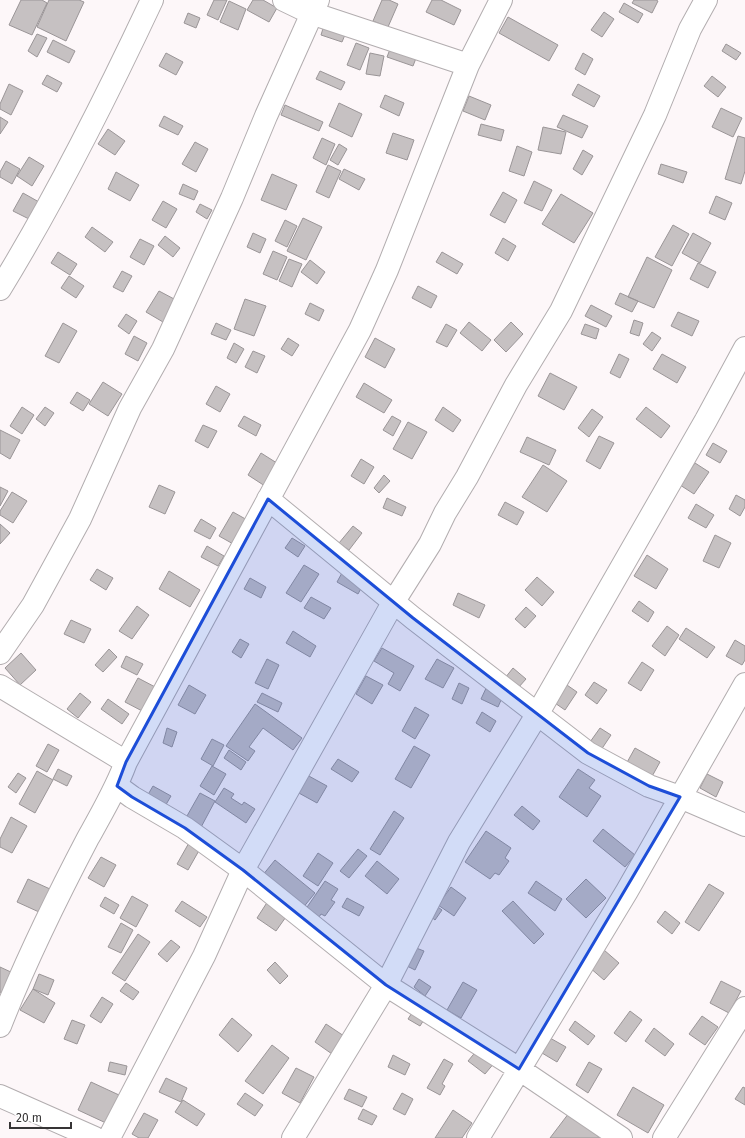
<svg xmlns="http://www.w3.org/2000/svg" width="745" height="1138" font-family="'Fira Sans',sans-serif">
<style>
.building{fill:#c6c1c2;stroke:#9a9597}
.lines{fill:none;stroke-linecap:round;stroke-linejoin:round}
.minor-casing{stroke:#b2adaf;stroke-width:24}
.minor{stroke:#fff;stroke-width:22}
.marked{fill:#1d4ed8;fill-opacity:0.2;stroke:#1d4ed8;stroke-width:3;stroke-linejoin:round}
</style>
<rect width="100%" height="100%" fill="#fdf7f9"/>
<!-- building -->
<path class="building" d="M21 0H42L47 3 32 35 9 25Z
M49 0H79L84 2 66 41 37 27Z
M214 0H227L218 20 207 15Z
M253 0H263L277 8 269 22 247 10Z
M382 0H389L398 4 388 27 373 21Z
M432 0H441L461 10 454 25 426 12Z
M634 0H656L658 1 652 13 632 3Z
M229 1 246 9 238 30 220 22Z
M624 3 643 14 638 23 619 12Z
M604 12 614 19 602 37 591 30Z
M188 13 200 18 196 28 184 23Z
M508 17 558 45 549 61 499 33Z
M325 22 347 30 342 42 321 35Z
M37 34 47 38 37 57 28 51Z
M53 40 75 51 69 63 47 52Z
M356 43 369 48 360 70 347 65Z
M392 44 418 53 413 66 387 57Z
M726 44 741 53 736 60 722 51Z
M166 53 183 62 176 75 159 66Z
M370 53 384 56 380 76 366 74Z
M583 53 593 59 585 75 575 69Z
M320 71 345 82 341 90 316 79Z
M47 75 62 83 57 92 42 84Z
M712 76 726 87 718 97 704 86Z
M9 84 23 91 11 115 0 109V104Z
M578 84 600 96 594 107 572 95Z
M385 95 404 103 399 116 380 107Z
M469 96 491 105 485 120 463 111Z
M339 103 362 114 352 137 329 126Z
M285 105 323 122 319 131 281 115Z
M721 108 742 118 733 137 712 127Z
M563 115 588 126 582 138 557 127Z
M164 116 183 126 178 135 159 126Z
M0 117 8 122 0 134Z
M481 124 504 130 501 141 478 135Z
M543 127 566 132 561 154 538 150Z
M108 129 125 141 115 155 98 144Z
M393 133 414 140 407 160 386 153Z
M738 136 745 138V171L741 184 725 179Z
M322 138 335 144 326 165 313 158Z
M195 142 208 149 196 172 182 164Z
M339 144 347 149 338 165 330 160Z
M517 146 532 152 524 176 509 171Z
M583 150 593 156 582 175 573 169Z
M29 157 44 166 32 186 17 176Z
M6 161 20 169 12 184 0 177V172Z
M661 164 687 172 683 183 658 174Z
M328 165 341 171 329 198 316 192Z
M344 169 365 179 359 190 339 179Z
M116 172 139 185 130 201 108 189Z
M272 174 297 185 286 210 261 200Z
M534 181 552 190 542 211 524 203Z
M183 184 198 191 194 200 179 194Z
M503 192 517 200 505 223 490 215Z
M23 193 39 202 29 219 13 211Z
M561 194 593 213 574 243 542 224Z
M716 196 732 203 725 220 709 213Z
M163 201 177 209 166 228 152 220Z
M200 204 212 210 207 219 196 212Z
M303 218 322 227 306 260 287 251Z
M285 220 297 226 287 247 275 241Z
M673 225 689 234 672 266 655 257Z
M92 227 113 242 105 252 85 237Z
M253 233 266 239 260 253 247 247Z
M693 233 711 243 700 263 682 253Z
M165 236 180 248 173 257 158 245Z
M503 238 516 246 508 261 495 253Z
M140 239 154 246 144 265 130 257Z
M273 251 287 257 277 280 263 274Z
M58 252 77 264 70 275 51 263Z
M442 252 463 264 457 274 436 262Z
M647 257 672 270 654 308 628 297Z
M289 259 302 264 292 287 279 281Z
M310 260 325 272 317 284 301 272Z
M698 263 716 272 708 288 690 279Z
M122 271 132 276 123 292 113 287Z
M69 276 84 286 76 298 61 288Z
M418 286 437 296 431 308 412 298Z
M159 291 176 300 163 322 146 312Z
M620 293 638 301 632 312 615 304Z
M245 299 266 306 254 336 234 329Z
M310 303 324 310 319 321 305 314Z
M591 305 612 316 606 327 585 316Z
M678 312 699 321 692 336 671 326Z
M126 314 137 321 129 334 118 326Z
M634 320 643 323 639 336 630 333Z
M469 322 491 340 482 351 460 333Z
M511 322 523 334 506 352 494 340Z
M63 323 77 331 59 363 45 356Z
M216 323 231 330 226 340 211 334Z
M446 324 457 330 447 347 436 342Z
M585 324 599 329 596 339 581 334Z
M652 332 661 338 652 351 643 344Z
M134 336 147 343 138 361 125 354Z
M288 338 299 345 292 356 281 349Z
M375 338 395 349 385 368 365 357Z
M234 343 244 349 236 363 227 358Z
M253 351 265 356 257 373 245 367Z
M619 354 629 359 620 378 610 373Z
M662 354 686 367 677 383 653 369Z
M550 373 577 387 564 410 538 396Z
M103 382 122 394 108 416 89 404Z
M364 383 392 400 384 413 356 397Z
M216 386 230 394 220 412 206 404Z
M77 392 90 400 83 411 70 403Z
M22 407 34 415 22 434 10 426Z
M45 407 54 413 45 426 36 419Z
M443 407 461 420 453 432 435 420Z
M646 407 670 426 661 438 636 419Z
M592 409 603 417 589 437 578 428Z
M244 416 261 425 256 436 238 426Z
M392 416 401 421 393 436 383 430Z
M408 422 427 432 412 459 393 449Z
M203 425 217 431 208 448 195 441Z
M0 430 20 440 10 459 0 453Z
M599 436 614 443 600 469 586 461Z
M527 437 556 450 549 465 520 452Z
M713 443 727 451 720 463 706 455Z
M261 453 280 465 268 488 248 475Z
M361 459 374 467 364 484 351 476Z
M695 463 709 472 694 494 680 485Z
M543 465 567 481 547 512 522 497Z
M384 475 390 481 379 493 374 488Z
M159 485 175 492 165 514 149 507Z
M0 487 8 491 0 506Z
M12 492 27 501 13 523 0 515V511Z
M736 495 745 500V507L740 516 729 509Z
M387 498 406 507 402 516 383 508Z
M505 502 524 512 517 525 498 515Z
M696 504 714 515 706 528 688 518Z
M233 512 249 521 235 545 219 536Z
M201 519 216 528 210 539 194 531Z
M0 524 10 533 0 544Z
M353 526 362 533 349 550 339 543Z
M715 535 731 543 719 568 703 561Z
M292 538 305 546 298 557 285 548Z
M207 546 224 556 218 566 201 557Z
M647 555 668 569 656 589 634 576Z
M304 565 319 574 301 602 286 593Z
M97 569 113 578 106 590 90 580Z
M169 571 200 590 190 607 159 589Z
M343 571 364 583 358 594 337 582Z
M537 577 554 592 542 606 525 590Z
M250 578 266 587 261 598 244 589Z
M458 593 485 605 479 618 453 605Z
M311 597 331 608 324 619 304 608Z
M639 601 654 612 648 622 632 611Z
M137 606 149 615 132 639 119 631Z
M526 607 536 616 525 628 515 619Z
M71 620 91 629 84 643 64 634Z
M667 626 679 635 665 656 652 646Z
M686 628 715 647 707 658 679 639Z
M293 631 316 646 310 657 286 643Z
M240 639 249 644 241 658 232 652Z
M735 640 745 646V660L742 665 726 656Z
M382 648 414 666 400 691 388 684 394 673 374 661Z
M109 649 117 657 103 672 95 665Z
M21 653 36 670 20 685 5 668Z
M126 656 143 664 137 675 121 667Z
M267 659 279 665 268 689 255 683Z
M437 659 454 668 443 688 425 679Z
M642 662 654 670 641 691 628 683Z
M513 668 526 679 518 688 505 678Z
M366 676 383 685 372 704 356 694Z
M138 678 159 689 146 713 125 702Z
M594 682 607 690 597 704 585 695Z
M459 683 469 688 462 704 452 699Z
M564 683 577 692 565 710 552 701Z
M488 684 505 691 498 707 481 699Z
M189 685 206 695 195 714 178 705Z
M80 693 91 702 78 718 67 709Z
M262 693 282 703 278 712 257 702Z
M108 699 129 714 122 724 101 709Z
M255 704 302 738 293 750 263 728 249 747 255 751 248 761 226 746Z
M415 707 429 715 415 739 402 731Z
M482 712 496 721 490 732 476 723Z
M167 728 177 732 172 747 163 743Z
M600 728 611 735 601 750 590 742Z
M212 739 224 745 213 766 201 759Z
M48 744 59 750 47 772 36 766Z
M414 746 430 755 411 788 395 779Z
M635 748 660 762 650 780 625 766Z
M229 750 246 762 241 770 224 758Z
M338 759 359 772 352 782 331 769Z
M212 766 226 774 214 795 200 786Z
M58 769 72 776 67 786 53 779Z
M578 769 595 780 589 788 601 796 587 817 559 797Z
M37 771 53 780 35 813 19 804Z
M18 773 26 778 16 793 8 787Z
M707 774 723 782 716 797 700 788Z
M307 775 327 786 317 803 297 792Z
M153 786 171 796 164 808 146 798Z
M224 788 234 794 231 798 242 805 244 802 255 809 246 823 215 802Z
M200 793 215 801 199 831 183 823Z
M522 806 540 821 533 830 514 815Z
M394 811 404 818 380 855 370 849Z
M11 817 27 826 12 853 0 847V839Z
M603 829 635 855 625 867 593 841Z
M486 831 511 848 505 858 509 861 499 875 495 873 490 879 465 862Z
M190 841 201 847 188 870 177 864Z
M358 849 367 856 349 878 340 871Z
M318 853 333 863 318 886 303 876Z
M101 857 116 865 104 887 88 878Z
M275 860 315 893 302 909 262 876Z
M377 861 399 879 387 894 365 876Z
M28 879 50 889 39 912 17 902Z
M586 879 606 898 586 918 566 899Z
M325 881 338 889 331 900 335 902 325 916 321 914 316 922 303 913Z
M536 881 562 899 555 911 528 893Z
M709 884 724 893 699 931 685 922Z
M451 887 466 898 454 916 438 905Z
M132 896 148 905 136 927 120 918Z
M105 897 119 905 114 914 100 906Z
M347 898 364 907 359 916 342 907Z
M182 901 207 917 200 927 175 911Z
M268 901 288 914 276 931 257 918Z
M513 901 544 934 534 944 502 911Z
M432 903 442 910 435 920 425 912Z
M665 911 680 923 672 934 657 922Z
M121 923 133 930 121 953 108 947Z
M138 934 150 942 125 981 112 973Z
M171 940 180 947 167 962 158 954Z
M411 946 424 951 415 970 403 964Z
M604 950 619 963 604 980 589 967Z
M275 962 288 976 280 984 267 970Z
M0 967 13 973 3 994 0 992Z
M39 974 54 980 48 995 33 989Z
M419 979 431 987 425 996 414 987Z
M721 981 741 991 729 1013 710 1003Z
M463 982 477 990 461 1018 447 1010Z
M126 983 139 992 133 1000 120 991Z
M33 989 55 1003 44 1023 20 1010Z
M102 997 113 1004 101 1023 90 1016Z
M415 1008 427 1015 420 1026 408 1019Z
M630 1011 642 1020 626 1042 614 1033Z
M702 1016 718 1027 705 1045 689 1034Z
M232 1018 252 1035 238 1052 219 1035Z
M72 1020 85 1025 77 1044 64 1039Z
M575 1021 595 1036 588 1045 569 1030Z
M326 1024 344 1036 332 1054 315 1042Z
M654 1028 674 1044 665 1056 645 1041Z
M550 1038 566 1047 557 1062 542 1053Z
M272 1045 289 1058 263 1094 245 1081Z
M478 1049 495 1062 485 1074 468 1061Z
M393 1055 410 1064 405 1075 388 1067Z
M444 1059 453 1064 442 1084 445 1086 440 1095 427 1088Z
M110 1062 127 1066 125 1075 108 1071Z
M589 1062 602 1069 588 1093 576 1085Z
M296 1068 314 1077 300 1103 282 1093Z
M166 1078 187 1088 181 1102 159 1092Z
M91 1082 119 1095 106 1123 78 1110Z
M633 1087 664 1105 648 1133 617 1115Z
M743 1087 745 1088V1105L735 1099Z
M349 1089 367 1097 362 1107 344 1099Z
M245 1093 263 1105 255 1116 237 1104Z
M402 1093 413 1099 405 1115 393 1109Z
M183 1100 205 1114 197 1126 175 1112Z
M363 1109 377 1116 372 1125 358 1119Z
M453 1110 472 1123 462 1138H435Z
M144 1113 158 1120 148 1138H139L132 1134Z
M569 1113 600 1138H550Z"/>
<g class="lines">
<!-- minor casing -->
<g class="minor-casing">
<path id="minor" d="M284 0 311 13 468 65
M0 289C57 196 106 98 152 0
M268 499 413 618 588 753 649 786 680 797 745 825
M0 653 33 605 80 519 130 408 163 349 232 198 266 116 318 0
M0 686 126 762
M117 786 132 797 185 828 243 870 386 985 519 1069 621 1138
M0 1026C25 962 56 899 88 838 102 813 116 789 126 762L360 330 387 270 468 65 501 0
M0 1096 95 1138
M109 1138 204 956 243 870 394 601 430 544 445 513 467 477 516 385 561 311 655 115 690 29 706 0
M293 1138 386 985 459 842 538 713 706 420 745 348
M478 1138 627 891 745 684
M664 1138 745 1008"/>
</g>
<!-- minor -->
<use href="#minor" class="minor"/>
</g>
<!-- marked area -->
<path class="marked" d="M268 499 413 618 588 753 649 786 680 797 519 1069 386 985 243 870 185 828 132 797 117 786 126 762Z"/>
<!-- scale -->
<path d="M10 1122v6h61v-6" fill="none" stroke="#363435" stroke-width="2"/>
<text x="16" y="1122" font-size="12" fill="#363435" stroke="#ffffff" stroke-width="3" paint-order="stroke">20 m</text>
</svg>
